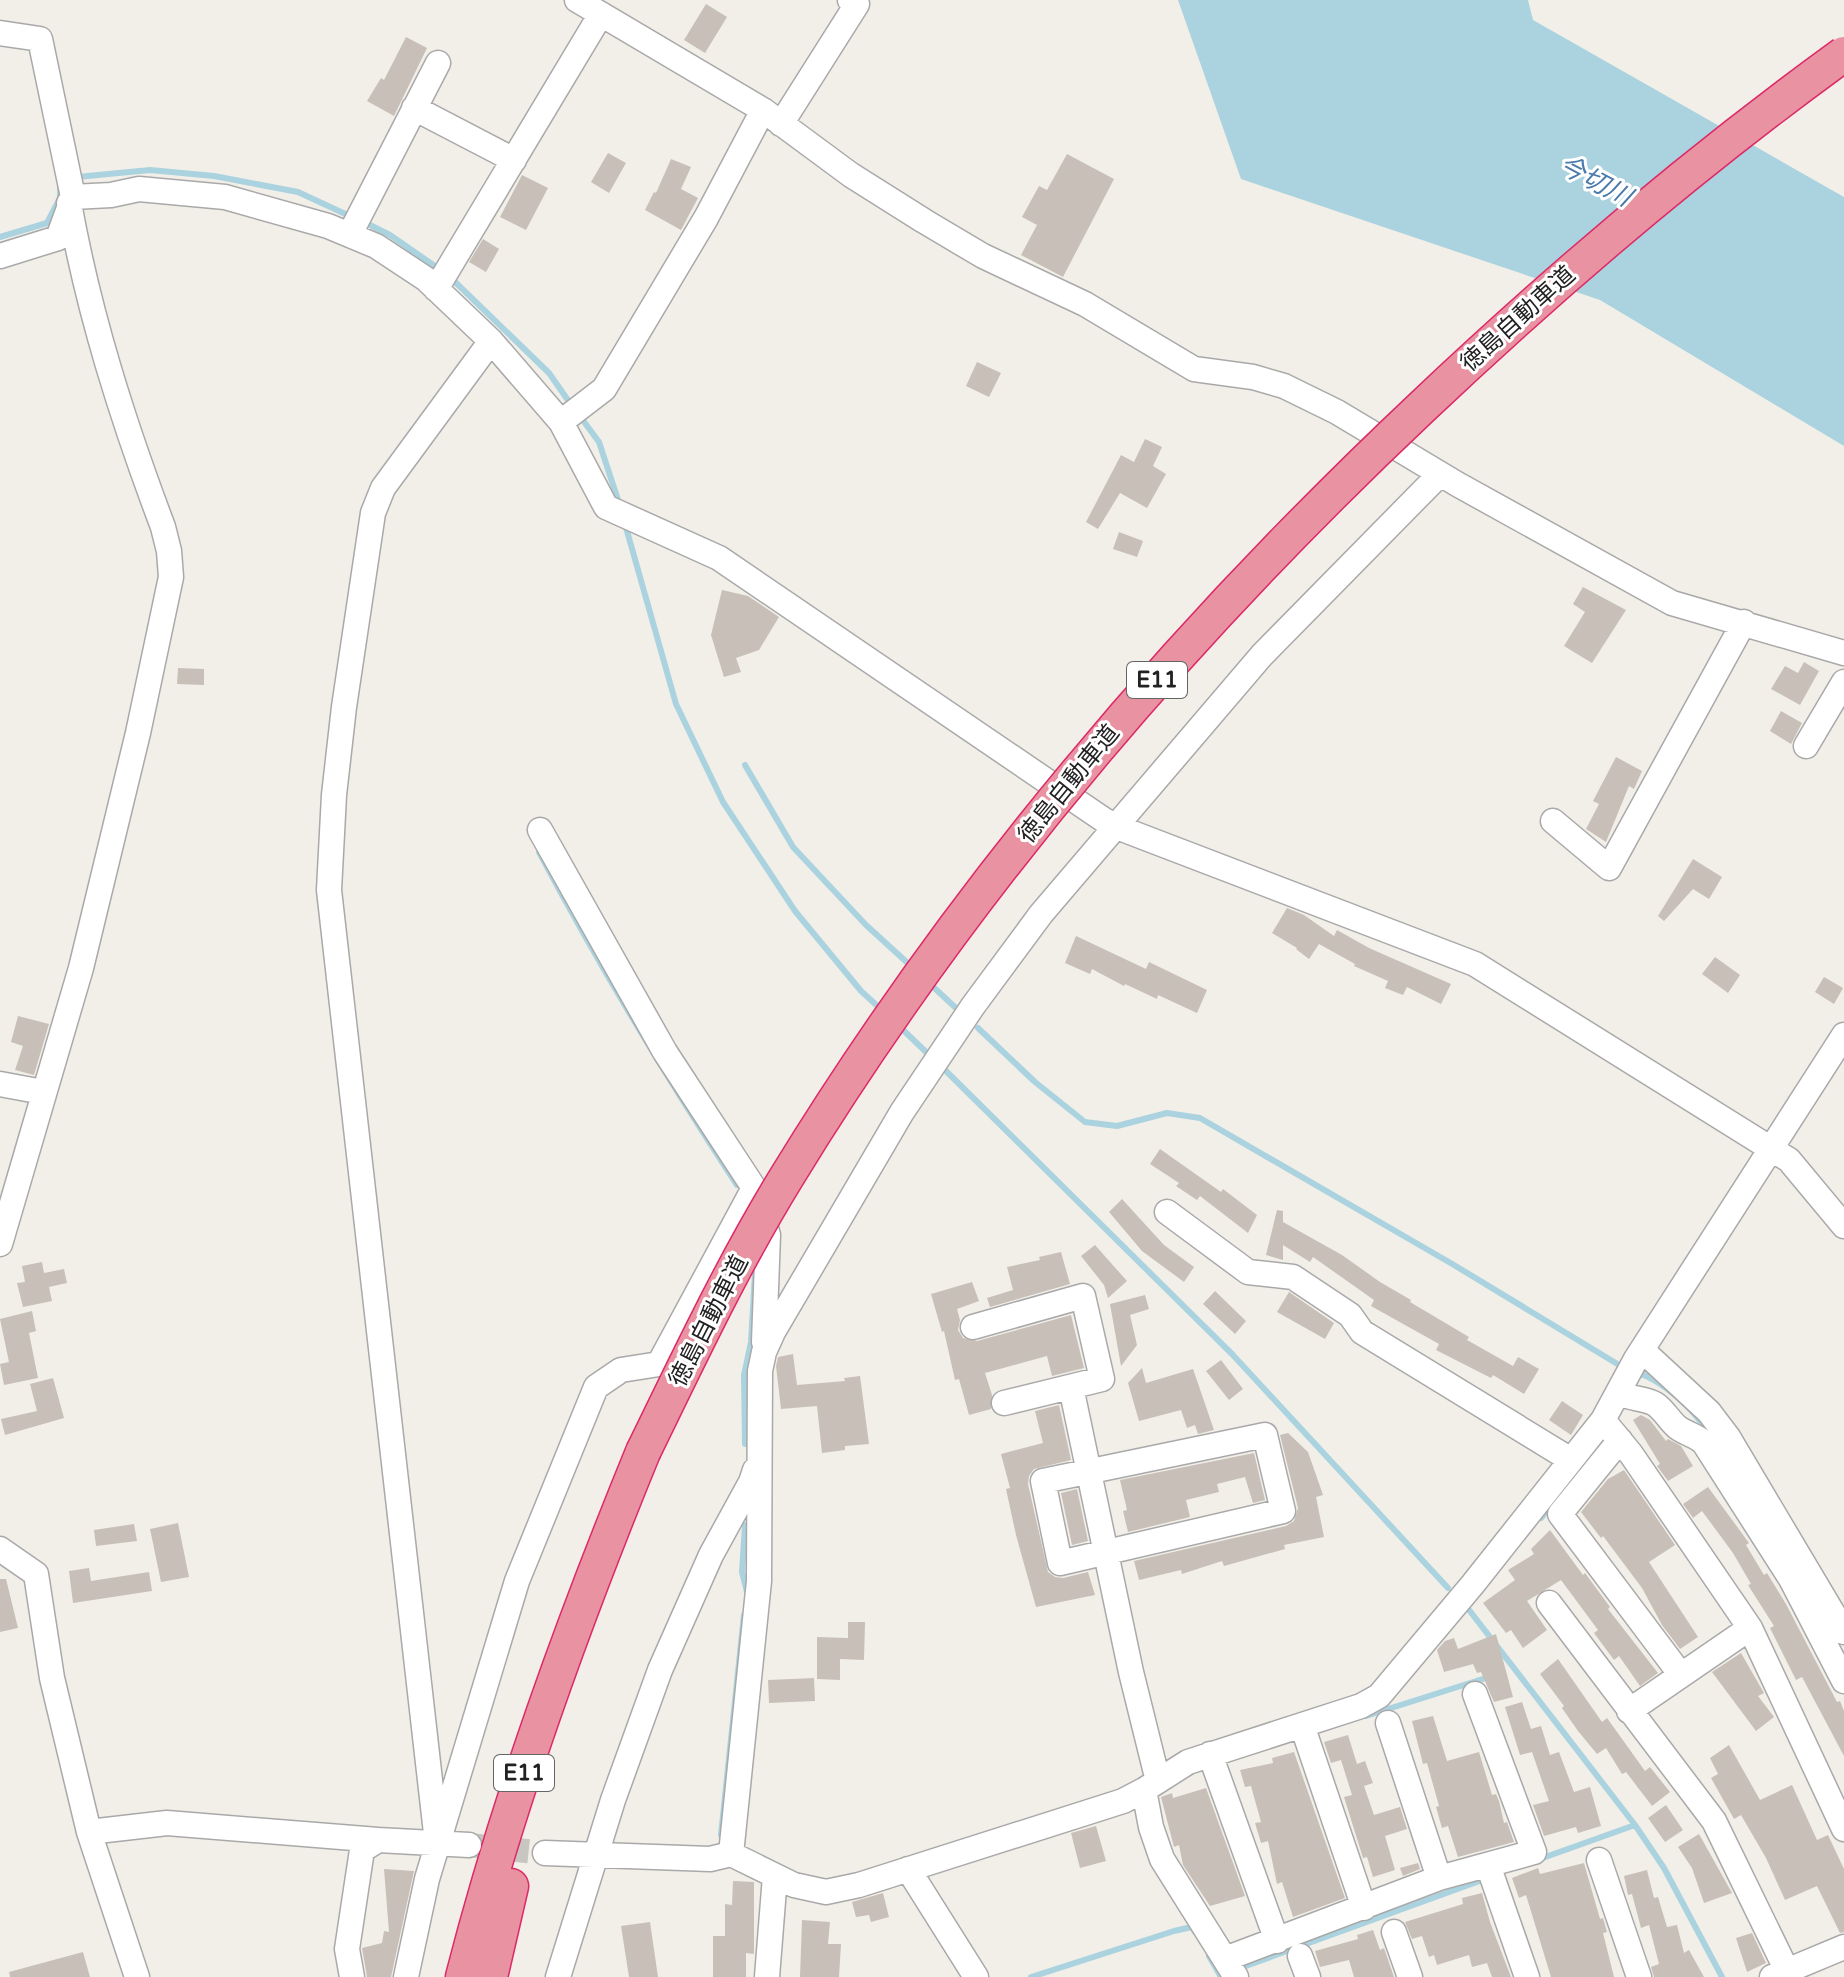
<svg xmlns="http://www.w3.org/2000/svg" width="1844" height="1977" font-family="'Varela Round','Noto Sans JP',sans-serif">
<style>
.water{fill:#aad3df}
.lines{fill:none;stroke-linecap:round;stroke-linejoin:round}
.stream{stroke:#aad3df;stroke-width:6}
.building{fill:#c7bfb8}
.minor-tunnel{stroke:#c8c6c1;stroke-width:24;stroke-dasharray:24 12;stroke-linecap:butt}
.minor-casing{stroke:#a9a9a9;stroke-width:27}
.highway-casing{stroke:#dc2a67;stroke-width:37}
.minor{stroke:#fff;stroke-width:24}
.highway{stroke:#e892a2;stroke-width:34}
.highway-bridge-casing{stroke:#dc2a67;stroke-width:37;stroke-linecap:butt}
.highway-bridge{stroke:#e892a2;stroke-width:34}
.labels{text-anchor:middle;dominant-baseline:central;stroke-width:6;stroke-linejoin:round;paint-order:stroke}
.shield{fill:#fff;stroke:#646464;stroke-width:2}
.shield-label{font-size:22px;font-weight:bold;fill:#222}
.street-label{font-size:24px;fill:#222;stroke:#fff}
.water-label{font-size:26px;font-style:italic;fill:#4a7aab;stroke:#fff}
</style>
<rect width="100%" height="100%" fill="#f2efe9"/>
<!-- water -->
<path class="water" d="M1178 0H1528L1533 20 1844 197V446L1600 300 1241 179Z"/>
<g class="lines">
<!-- stream -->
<path class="stream" d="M77 177 150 170 214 176 298 192 354 218
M364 222 390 235 442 271
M0 237 47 223 60 198V187
M451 278 549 373 572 406
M579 415 599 442 620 506
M625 524 676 704 723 802 795 911 861 991 884 1012
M745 765 793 847 866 925 912 967
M539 852C600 967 666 1077 737 1185
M929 983 957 1009
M898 1025 926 1052
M978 1028 1035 1082 1085 1122 1117 1126 1167 1113 1200 1118 1454 1265 1624 1368
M945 1070 1232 1354 1448 1588
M1635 1372C1664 1380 1694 1410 1710 1435
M745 1444 744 1375 751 1342 755 1273
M1541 1518 1567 1486
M745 1525 742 1572 747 1592
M1469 1603 1466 1606 1635 1825 1664 1868 1722 1977
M1366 1716 1489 1677
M721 1835 744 1615
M1537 1860 1635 1825
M1209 1956 1221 1977
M1243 1967 1485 1879
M1031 1977 1174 1931 1192 1927 1195 1932"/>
</g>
<!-- building -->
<path class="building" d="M706 4 727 17 705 53 684 40Z
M406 37 427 48 394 116 367 101 381 78 384 80Z
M608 153 626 163 609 193 591 182Z
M1067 154 1114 179 1063 277 1021 255 1037 225 1022 217 1039 186 1047 190Z
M671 159 691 167 681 189 698 198 681 230 645 210 654 192 656 193Z
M522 175 548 188 526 230 500 217Z
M483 239 499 249 486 272 469 262Z
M977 362 1001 373 989 397 966 386Z
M1145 439 1162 447 1153 466 1166 474 1147 508 1120 493 1098 529 1086 522 1121 455 1134 462Z
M1119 532 1143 541 1137 557 1113 549Z
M1583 587 1626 610 1592 663 1564 646 1585 612 1573 604Z
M722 590 748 596 779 617 759 650 736 658 741 672 724 677 711 635Z
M1804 662 1819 671 1800 705 1771 689 1785 666 1798 673Z
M178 668 204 669V685L177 684Z
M1781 711 1802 723 1791 744 1770 731Z
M1616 757 1642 771 1634 789 1629 786 1606 842 1586 829 1599 804 1593 801Z
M1693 859 1722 877 1709 899 1693 889 1664 921 1658 916Z
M1287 908 1304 915 1334 936 1337 930 1369 948 1451 984 1441 1004 1407 987 1403 995 1385 988 1388 981 1354 966 1355 964 1319 944 1309 959 1296 949 1297 948 1272 933Z
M1076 936 1146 969 1149 962 1207 990 1197 1013 1158 995 1157 999 1125 984 1124 986 1092 969 1090 974 1065 963Z
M1715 957 1740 975 1728 993 1702 974Z
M1824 977 1843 988 1834 1004 1815 992Z
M18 1016 49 1024 34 1075 15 1070 23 1046 11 1042Z
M1160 1149 1221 1192 1223 1189 1257 1215 1248 1233 1200 1196 1197 1200 1176 1186 1179 1183 1150 1164Z
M1122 1199 1164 1245 1194 1267 1184 1282 1142 1251 1109 1212Z
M1277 1210 1283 1211V1222L1342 1255 1380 1282 1411 1300 1410 1302 1469 1337 1467 1340 1513 1366 1518 1357 1539 1369 1524 1394 1493 1375 1491 1378 1436 1350 1439 1344 1371 1306 1374 1300 1313 1257 1310 1262 1283 1245V1260L1266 1255Z
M1095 1245 1127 1281 1108 1298 1104 1285 1081 1256Z
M1061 1252 1070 1284 990 1307 987 1298 1013 1290 1007 1267 1040 1260 1039 1257Z
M42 1262 44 1273 64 1269 67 1283 49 1287 52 1301 23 1307 17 1283 25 1282 22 1266Z
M972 1282 979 1301 957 1309 960 1320 958 1330 963 1338 977 1341 1071 1315 1084 1368 1052 1376 1047 1356 985 1373 992 1395 991 1409 969 1415 959 1379 955 1380 944 1331 942 1332 931 1294Z
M1215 1291 1246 1321 1235 1334 1203 1304Z
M1289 1292 1334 1323 1325 1339 1277 1312Z
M1145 1295 1149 1309 1130 1315 1137 1345 1121 1366 1110 1304Z
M32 1311 36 1331 29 1333 38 1378 4 1385 0 1364 9 1362 0 1319Z
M793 1354 797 1385 845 1381 844 1378 860 1376 869 1444 845 1446V1450L822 1453 817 1406 781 1409 776 1366 778 1357Z
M1221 1360 1243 1389 1229 1400 1206 1371Z
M1142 1368 1146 1383 1193 1369 1214 1430 1198 1434 1195 1425 1187 1428 1181 1410 1139 1421 1128 1383Z
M53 1378 64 1418 5 1435 1 1419 37 1411 30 1384Z
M1562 1401 1583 1415 1571 1435 1549 1420Z
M1059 1405 1071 1460 1034 1469 1029 1476 1028 1484 1048 1572 1055 1577 1063 1578 1088 1572 1095 1595 1036 1607 1016 1535 1006 1489 1010 1488 1001 1454 1043 1443 1035 1411Z
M1641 1415 1650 1420 1666 1441 1668 1439 1681 1446 1693 1466 1668 1481 1657 1466 1660 1464 1633 1420Z
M1288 1433 1308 1452 1323 1495 1316 1497 1324 1537 1284 1545 1285 1549 1224 1566 1222 1561 1182 1574 1181 1570 1139 1580 1134 1561 1286 1526 1294 1521 1298 1508 1280 1435Z
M1254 1453 1265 1500 1253 1503 1245 1477 1217 1484 1219 1492 1186 1500 1190 1517 1128 1532 1123 1511 1127 1510 1120 1480Z
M1624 1470 1675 1545 1649 1562 1698 1637 1680 1649 1662 1625 1642 1588 1603 1536 1601 1538 1581 1512 1608 1479Z
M1708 1487 1749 1543 1746 1545 1764 1575 1767 1573 1786 1604 1837 1702 1840 1701 1844 1711V1756L1802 1677 1796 1680 1770 1628 1774 1626 1748 1585 1751 1584 1733 1553 1702 1511 1693 1518 1683 1504Z
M1077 1489 1088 1541 1072 1545 1061 1493Z
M178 1523 189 1577 161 1582 150 1529Z
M134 1524 137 1541 96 1546 94 1530Z
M1550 1530 1583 1575 1585 1573 1610 1607 1608 1609 1658 1673 1640 1686 1619 1656 1614 1660 1594 1633 1598 1630 1561 1580 1527 1601 1547 1630 1523 1648 1511 1630 1506 1633 1483 1603 1515 1580 1508 1570 1534 1554 1531 1549Z
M89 1568 91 1581 149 1572 152 1591 73 1603 69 1571Z
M0 1579H6L18 1628 0 1632Z
M848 1622H865L864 1660 840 1659V1680L817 1679V1637L848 1638Z
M1496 1634 1513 1697 1494 1702 1481 1672 1477 1673 1473 1664 1444 1672 1437 1650 1445 1641 1454 1638 1458 1649Z
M1741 1653 1764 1693 1758 1696 1774 1717 1756 1731 1712 1672Z
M1558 1659 1602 1722 1607 1718 1645 1771 1650 1767 1670 1792 1652 1806 1626 1772 1622 1774 1606 1748 1597 1754 1578 1731 1562 1708 1564 1706 1540 1674Z
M814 1678 815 1701 769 1703 768 1680Z
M1522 1702 1531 1729 1541 1726 1550 1755 1559 1752 1574 1792 1590 1787 1601 1826 1578 1833 1576 1827 1544 1836 1533 1805 1549 1801 1532 1752 1520 1755 1505 1707Z
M1433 1716 1447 1761 1479 1752 1492 1795 1496 1794 1499 1801 1504 1823 1507 1822 1514 1842 1458 1857 1448 1826 1442 1828 1436 1807 1439 1806 1427 1763 1423 1764 1412 1721Z
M1348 1735 1357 1764 1365 1761 1373 1783 1364 1786 1374 1815 1400 1807 1407 1829 1385 1836 1395 1870 1373 1877 1367 1857 1363 1858 1344 1797 1352 1795 1341 1760 1331 1763 1324 1742Z
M1729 1745 1760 1800 1792 1785 1817 1840 1828 1835 1844 1869V1932L1840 1933 1817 1886 1785 1900 1766 1858 1741 1815 1734 1819 1711 1778 1718 1774 1710 1758Z
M1294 1752 1345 1898 1293 1917 1282 1882 1277 1884 1268 1841 1261 1843 1255 1823 1261 1822 1251 1786 1245 1787 1240 1770 1273 1763 1272 1758Z
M1206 1788 1245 1896 1210 1906 1183 1865 1179 1845 1174 1847 1161 1797 1172 1793 1173 1798Z
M1666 1805 1683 1830 1665 1842 1648 1818Z
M1096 1826 1106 1861 1080 1868 1071 1833Z
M1699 1834 1732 1893 1704 1903 1692 1868 1678 1847Z
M1418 1863 1420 1869 1403 1876 1400 1868Z
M1584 1863 1600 1919 1603 1918 1607 1932 1603 1933 1614 1977H1551L1526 1895 1519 1898 1512 1878 1538 1868 1540 1874Z
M384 1869 414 1871 391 1977H367L362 1948 382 1943 384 1931 389 1932Z
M1647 1870 1654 1898 1658 1897 1667 1927 1677 1925 1684 1953 1689 1950 1704 1977H1654L1651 1967 1659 1964 1649 1925 1641 1928 1632 1894 1628 1895 1624 1876Z
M733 1881 754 1882V1954L746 1953V1977H713V1936H725V1904L732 1905Z
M883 1893 889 1917 871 1922 869 1915 856 1917 852 1902Z
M1482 1893 1490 1922 1511 1977H1492L1487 1963 1472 1967 1469 1955 1437 1965 1434 1955 1429 1957 1422 1936 1412 1939 1405 1922 1463 1904 1462 1898Z
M802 1920 830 1922 828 1944H841L839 1977H800Z
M650 1922 658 1977H629L621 1926Z
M1373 1930 1380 1950 1384 1948 1394 1977H1354L1349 1960 1320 1967 1315 1951 1358 1939 1357 1935Z
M1752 1933 1766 1963 1747 1972 1736 1938Z
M83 1952 90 1977H10L9 1972Z"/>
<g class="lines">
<!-- minor-tunnel -->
<path class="minor-tunnel" d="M469 1845 545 1853"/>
<!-- minor casing -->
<g class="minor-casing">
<path id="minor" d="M577 0 763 110 851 175 924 221 983 256 1085 304 1194 369 1253 377 1284 386 1337 412 1457 484 1672 603 1844 653
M0 33 40 39 73 197 58 238 0 256
M414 108 514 160
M781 124 857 4 850 0
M73 197 111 195 139 189 225 197 328 226 376 246 426 279 491 341 561 422 606 507 719 558 1104 820 1122 829 1475 964 1789 1160 1844 1226
M350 234 438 63
M436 289 601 14
M561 422 604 389 706 218 763 110
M1806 746 1844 682
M1553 821 1609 868 1744 622
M0 1084 43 1092
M761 1212 768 1235 764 1342
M1167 1212 1248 1272 1293 1277 1350 1315 1362 1332 1571 1460
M0 1244 81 968 138 733 171 577 169 551 163 527C123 421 89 315 69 203
M973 1327 1083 1296 1102 1379 1004 1403
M1642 1350 1709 1412 1728 1437 1844 1632
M1071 1387 1131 1672 1158 1781
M1619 1393C1630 1399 1645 1398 1655 1404 1664 1410 1669 1420 1677 1427 1686 1434 1696 1435 1704 1443L1791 1579 1844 1681
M1603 1420 1631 1454 1750 1628 1844 1829
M1265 1435 1283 1511 1060 1563 1043 1481Z
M1620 1440 1560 1514 1681 1675
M0 1549 36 1574 52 1678 89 1832 137 1977
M1549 1603 1714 1821 1790 1977
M1629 1711 1750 1628
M1388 1723 1439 1878
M1302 1725 1364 1908
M1210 1754 1277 1941
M1144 1790 1151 1827 1162 1859 1236 1977
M89 1832 167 1823 378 1840
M437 1842 329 890 334 795 344 707 373 513 383 488 491 341
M545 1853 710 1859 731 1854 794 1885 826 1892 859 1885 1123 1801 1144 1790 1188 1762 1361 1706 1379 1696 1473 1584 1603 1420 1636 1359 1844 1035
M731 1854 759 1581 760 1371 764 1352 773 1332 902 1112 973 1006 1041 914 1262 655 1440 474
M1599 1860 1639 1977
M1488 1865 1527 1977
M908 1869 976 1977
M1394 1932 1410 1977
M1300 1956 1308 1977
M1225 1959 1439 1878 1534 1852 1475 1694
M352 1977 347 1949 362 1850 378 1840 469 1845
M406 1977 427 1879 517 1581 596 1387 621 1370 659 1364 754 1188 665 1052 540 830
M558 1977 613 1800 660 1670 711 1555 751 1482 755 1470
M767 1977 775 1876
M1772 1977 1844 1947"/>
</g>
<!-- highway casing -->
<g class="highway-casing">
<path id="highway" d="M463 1977C509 1798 573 1623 643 1452
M490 1977 511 1886"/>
</g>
<!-- minor -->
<use href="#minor" class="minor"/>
<!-- highway -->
<use href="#highway" class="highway"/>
<!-- highway-bridge casing -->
<g class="highway-bridge-casing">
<path id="highway-bridge" d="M643 1452C688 1360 732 1266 786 1178 960 893 1178 637 1421 408 1555 281 1695 162 1844 54"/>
</g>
<!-- highway-bridge -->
<use href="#highway-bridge" class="highway-bridge"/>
</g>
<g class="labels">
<!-- shield labels -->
<g class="shield">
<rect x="1127" y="662" width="60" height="36" rx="6"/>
<rect x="494" y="1755" width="60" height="36" rx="6"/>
</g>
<g class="shield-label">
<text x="1157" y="680">E11</text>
<text x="524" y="1773">E11</text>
</g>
<!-- street labels -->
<g class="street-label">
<text transform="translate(1518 319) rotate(-42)">徳島自動車道</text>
<text transform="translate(1069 784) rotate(-51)">徳島自動車道</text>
<text transform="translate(709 1321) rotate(-63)">徳島自動車道</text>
</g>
<!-- water labels -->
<g class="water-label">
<text transform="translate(1595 181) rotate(28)">今切川</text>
</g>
</g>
</svg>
